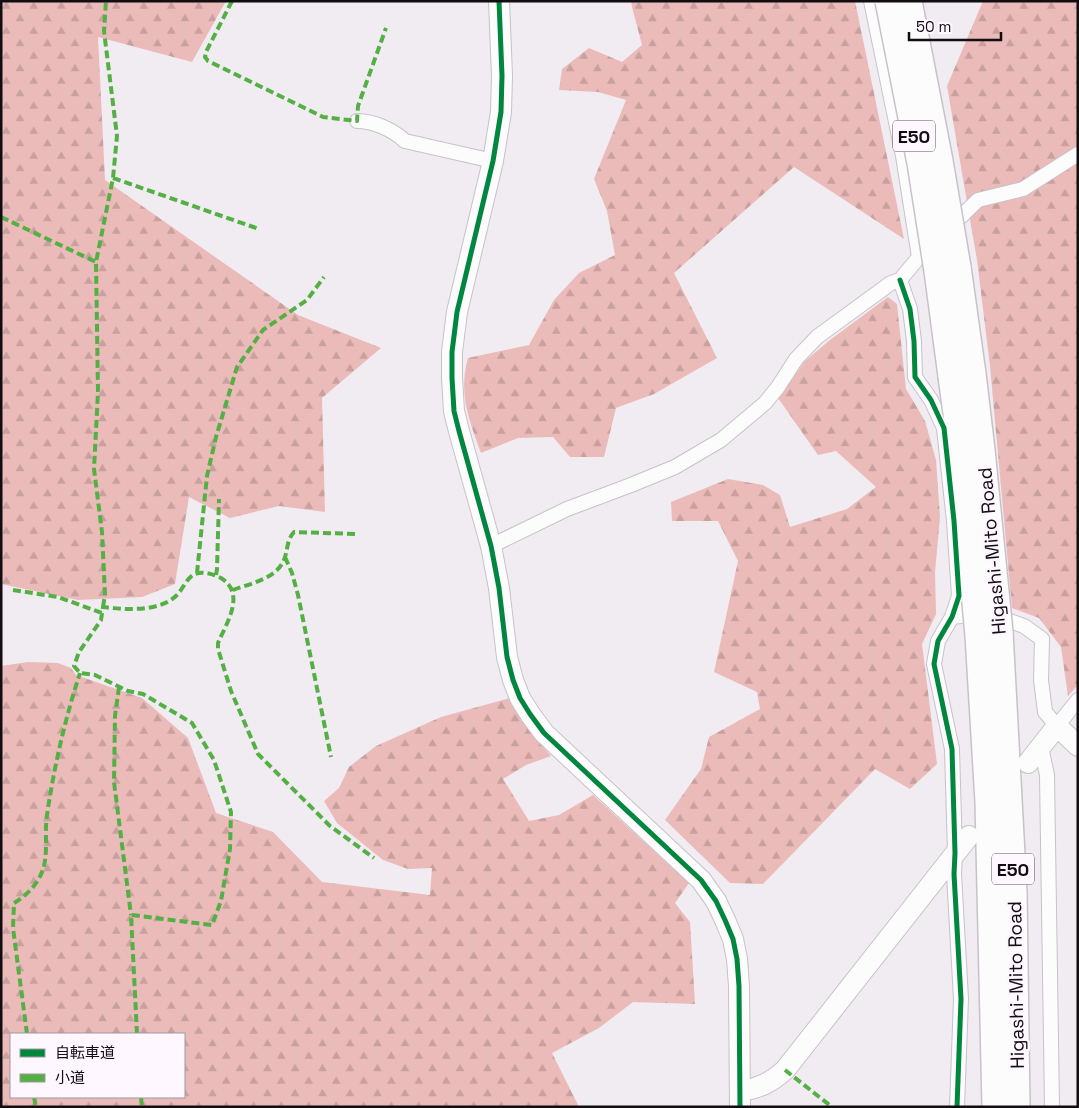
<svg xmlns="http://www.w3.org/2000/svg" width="1079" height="1108" font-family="'Space Grotesk','Noto Sans JP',sans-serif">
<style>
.forest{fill:url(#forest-firs);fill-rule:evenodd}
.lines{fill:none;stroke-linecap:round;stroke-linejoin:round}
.street-casing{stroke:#c7c2c8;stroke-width:16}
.secondary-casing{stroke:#c7c2c8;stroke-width:22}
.highway-casing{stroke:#c7c2c8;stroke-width:28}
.street{stroke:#fdfcfd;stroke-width:14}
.secondary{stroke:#fdfcfd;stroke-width:20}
.highway{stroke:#fdfcfd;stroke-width:25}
.highway-bridge-casing{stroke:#c7c2c8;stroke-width:28;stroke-linecap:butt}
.highway-bridge{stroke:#fdfcfd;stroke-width:25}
.quiet{stroke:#54b044;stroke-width:4;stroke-dasharray:8 4;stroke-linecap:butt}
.cycleway-casing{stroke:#fef7ff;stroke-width:8}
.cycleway{stroke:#00873e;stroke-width:5}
.labels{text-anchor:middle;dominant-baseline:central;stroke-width:5;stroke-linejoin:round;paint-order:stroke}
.shield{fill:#fef7ff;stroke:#585358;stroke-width:1}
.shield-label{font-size:18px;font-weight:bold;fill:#110d11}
.street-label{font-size:19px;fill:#110d11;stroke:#fef7ff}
</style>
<defs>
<pattern id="forest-firs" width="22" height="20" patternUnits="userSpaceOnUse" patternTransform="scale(1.25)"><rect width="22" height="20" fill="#ebbbb9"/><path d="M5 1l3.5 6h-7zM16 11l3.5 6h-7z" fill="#c8a09e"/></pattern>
</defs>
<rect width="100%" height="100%" fill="#f1ebf2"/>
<!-- forest -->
<path class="forest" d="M1 1H226L192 62 98 37 105 180 298 315 381 348 322 398 325 512 279 506 230 518 189 497 175 584 142 597 78 600 1 584Z
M631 1H855L904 239 794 167 674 273 717 358 654 394 616 408 604 457H570L553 437 518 438 481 453C469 420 458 393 468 358L529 345 554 300 579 273 615 255 607 211 594 179 626 100 598 92 559 90 562 69 589 48 622 62 642 45 632 7Z
M983 1H1078V685L1068 696 1061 647 1039 618 1012 608 990 366 977 260 947 86Z
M888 297 897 304 906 389 925 421 936 460 940 517 935 572 936 614 922 644 937 764 910 789 875 769 763 884 730 883 665 820 701 769 709 737 760 709 757 692 714 672 738 561 718 521H672L671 502 728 479 763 485 780 495 790 527 847 509 876 487 836 451 818 455 778 398 805 361 830 340Z
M28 662 58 663 71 668 76 675 142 698 188 738 216 813 273 832 322 882 430 895 432 868 408 869 383 860 337 823 324 801 339 788 349 767 376 746 441 717 510 698 530 731 551 756 526 765 503 779 529 821 559 815 593 795 689 883 675 903 690 922 695 1004 633 1002 599 1028 552 1053 579 1107H1V666ZM11 1034H184V1097H11Z"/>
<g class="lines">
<!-- street casing -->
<g class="street-casing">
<path id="street" d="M871 1 903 156 919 257
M357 121C374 121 393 130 405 141L493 161
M900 280 910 309 914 341 915 377 931 400 944 428 954 521 959 596 952 617 938 641 934 664 952 749 955 853 954 874 961 999 957 1107
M491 546 567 509 631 485 675 467 721 440 765 403 778 387 796 359 817 337 891 283 900 280 919 257 978 200 1023 189 1078 154
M952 617 987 613 1024 626 1042 639 1041 680 1045 712 1057 726 1078 700
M1041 747 1047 775 1052 1107"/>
</g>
<!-- secondary casing -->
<g class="secondary-casing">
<path id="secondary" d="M499 1 502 76 501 112 493 161 457 312 452 352V378L454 411 459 431 491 546 499 588 507 657 513 680 520 698 530 714 544 733 701 880 716 901 725 920 733 939 737 959 739 986 740 1107
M1028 763 1057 726 1078 746
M740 1091C760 1088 770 1083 785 1070L969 836"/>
</g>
<!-- highway casing -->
<g class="highway-casing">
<path id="highway" d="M958 267 973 374
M937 271 951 376
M1000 632 1014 892 1017 1107
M978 635 988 802 995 1107"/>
</g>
<!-- street -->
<use href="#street" class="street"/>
<!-- secondary -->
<use href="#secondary" class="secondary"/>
<!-- highway -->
<use href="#highway" class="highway"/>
<!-- highway-bridge casing -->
<g class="highway-bridge-casing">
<path id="highway-bridge" d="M888 1 920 163 937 271
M909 1 940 161 958 267
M973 374 982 450 1000 632
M951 376 961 451 978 635"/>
</g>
<!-- highway-bridge -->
<use href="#highway-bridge" class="highway-bridge"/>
<!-- quiet -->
<path class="quiet" d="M232 1 206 52 205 57 208 61 323 117 357 121 358 106 386 28
M113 178 259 229
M1 217 96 262
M285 557 292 573 298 595 331 757
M197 573 207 476 216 437 237 367 263 330 307 300 324 277
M216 575 217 569 219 499
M13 590 58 597 102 613
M233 590C252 583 279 578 285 557 288 547 287 540 294 532L359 534
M103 607 105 595 102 532 94 469 98 392 96 262 113 178 117 136 104 31 106 1
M119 687 115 716 114 782 131 915
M27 1034 13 928 14 903C26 896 37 885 42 872 49 855 44 834 47 815 54 767 65 719 80 673
M137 1034 131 915 212 925 221 901 230 849 231 812 214 760 192 723 143 694 128 691 95 675 80 673 74 666 79 652 101 620 103 607C126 610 160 612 177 595 183 589 187 577 195 574 203 571 213 574 221 578 246 594 227 622 218 643V649L231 691 258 754 330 826 374 858
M785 1070 832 1107
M34 1097 36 1107
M141 1097 142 1107"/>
<!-- cycleway casing -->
<g class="cycleway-casing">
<path id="cycleway" d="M499 1 502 76 501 112 493 161 457 312 452 352V378L454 411 459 431 491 546 499 588 507 657 513 680 520 698 530 714 544 733 701 880 716 901 725 920 733 939 737 959 739 986 740 1107
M900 280 910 309 914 341 915 377 931 400 944 428 954 521 959 596 952 617 938 641 934 664 952 749 955 853 954 874 961 999 957 1107"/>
</g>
<!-- cycleway -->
<use href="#cycleway" class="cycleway"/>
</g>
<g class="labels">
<!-- shield labels -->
<g class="shield">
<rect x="893" y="120.5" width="42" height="31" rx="4"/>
<rect x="992" y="853.5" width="42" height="31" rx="4"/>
</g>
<g class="shield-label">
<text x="914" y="136">E50</text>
<text x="1013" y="869">E50</text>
</g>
<!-- street labels -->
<g class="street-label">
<text transform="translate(992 551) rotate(-95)">Higashi-Mito Road</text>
<text transform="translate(1016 985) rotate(-91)">Higashi-Mito Road</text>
</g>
</g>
<!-- border -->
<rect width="1079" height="1108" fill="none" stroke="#110d11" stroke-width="5"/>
<!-- legend -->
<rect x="10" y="1033" width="175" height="65" fill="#fef7ff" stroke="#9f99a0"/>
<rect x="20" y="1049" width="25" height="8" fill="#00873e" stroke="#9f99a0"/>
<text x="55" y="1058" font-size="15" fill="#110d11">自転車道</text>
<rect x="20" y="1074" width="25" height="8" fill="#54b044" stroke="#9f99a0"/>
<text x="55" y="1083" font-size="15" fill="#110d11">小道</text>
<!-- scale -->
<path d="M909 32v8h92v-8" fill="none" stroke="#110d11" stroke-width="2.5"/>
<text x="916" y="32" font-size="15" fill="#110d11" stroke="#fef7ff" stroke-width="4" paint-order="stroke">50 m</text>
</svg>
